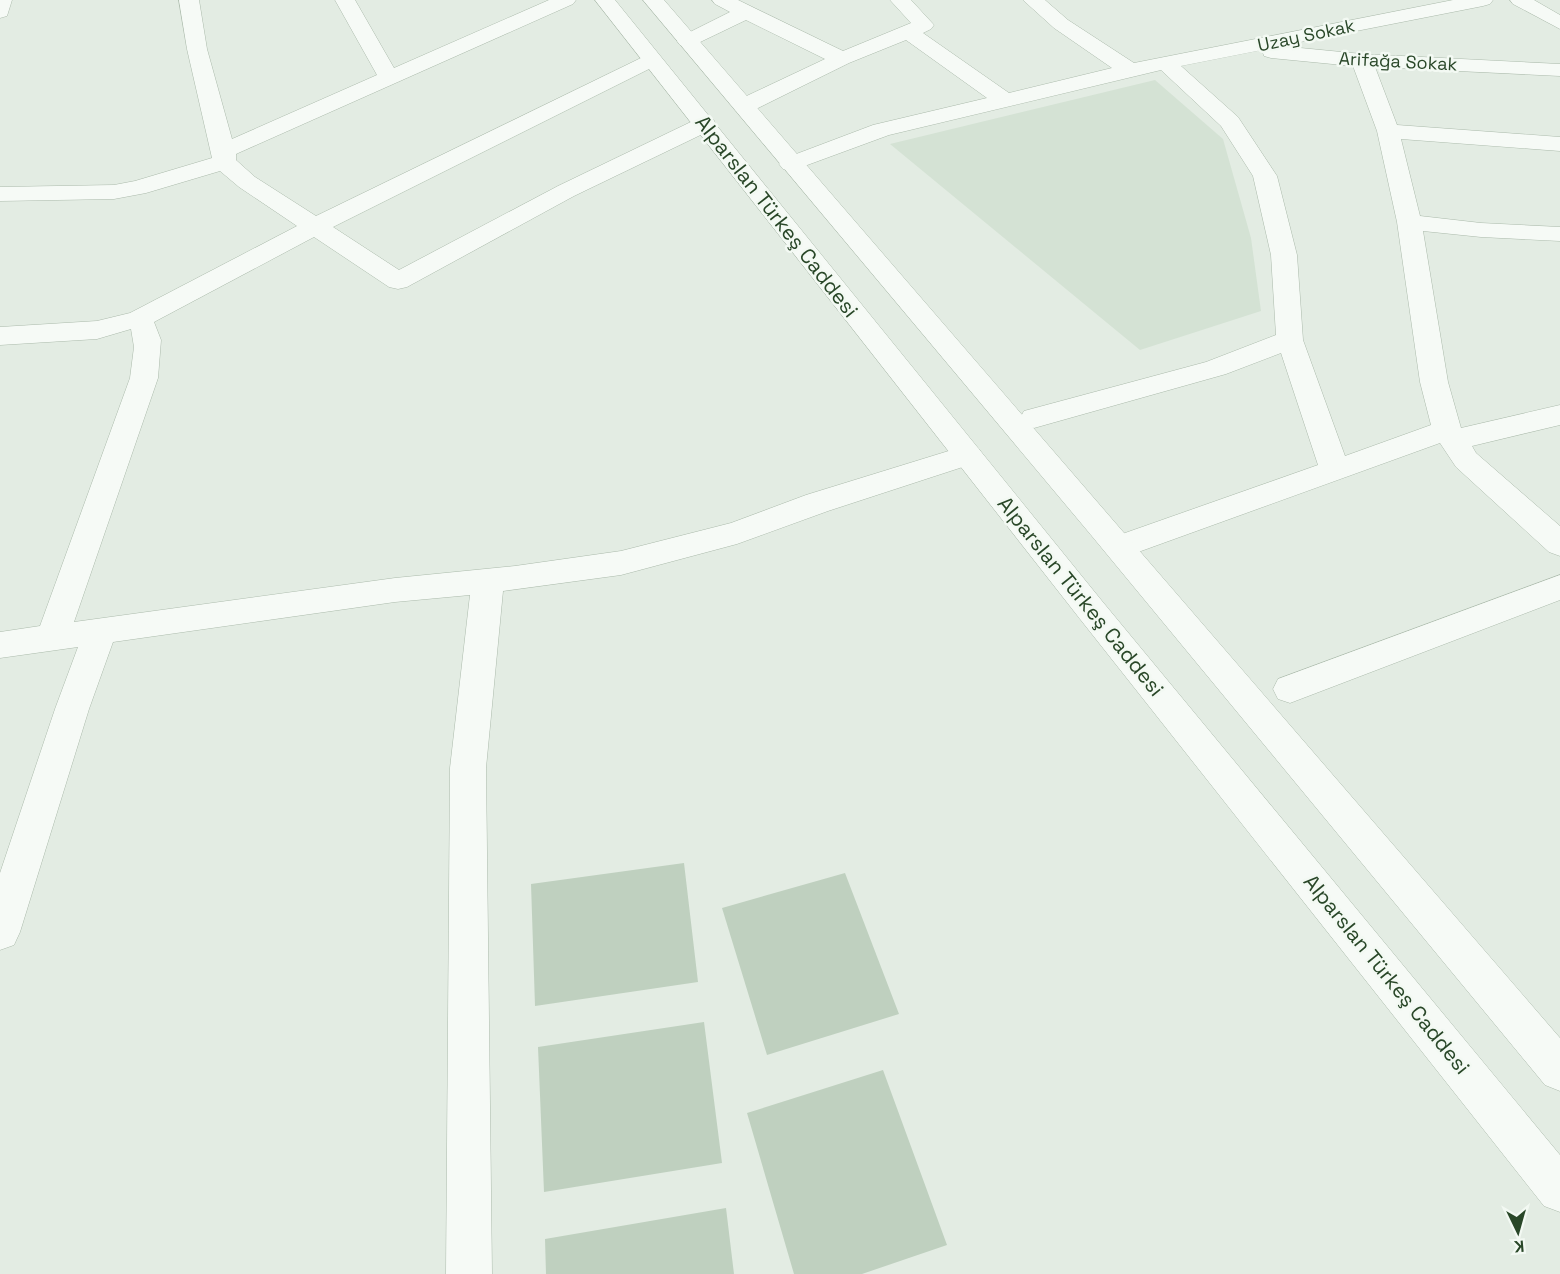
<svg xmlns="http://www.w3.org/2000/svg" width="1560" height="1274" font-family="'Space Grotesk',sans-serif">
<style>
.built{fill:#d4e2d4}
.building{fill:#bfd0bf}
.lines{fill:none;stroke-linecap:round;stroke-linejoin:round}
.minor-casing{stroke:#abbaab;stroke-width:1}
.tertiary-casing{stroke:#abbaab;stroke-width:1}
.minor{fill:#f6faf6;fill-rule:evenodd}
.tertiary{fill:#f6faf6;fill-rule:evenodd}
.labels{text-anchor:middle;dominant-baseline:central;stroke-width:5;stroke-linejoin:round;paint-order:stroke}
.far-street-label{font-size:18px;fill:#294728;stroke:#f3f9f3}
.street-label{font-size:21px;fill:#294728;stroke:#f3f9f3}
</style>
<rect width="100%" height="100%" fill="#e3ece3"/>
<!-- built -->
<path class="built" d="M1155 80 1223 139 1251 238 1261 311 1140 350 890 144Z"/>
<!-- building -->
<path class="building" d="M684 863 698 982 535 1006 531 884Z
M845 873 899 1014 767 1055 722 908Z
M704 1022 722 1163 544 1192 538 1047Z
M883 1070 947 1245 862 1274H794L747 1113Z
M726 1208 734 1274H546L545 1239Z"/>
<g class="lines">
<!-- minor casing -->
<g class="minor-casing">
<path id="minor" d="M0 0H12L7 16 0 18Z
M179 0H199L207 49 232 139 377 75 335 0H355L394 68 549 0H576L573 4 236 154V160L255 177 316 216 645 56 652 54 659 56 663 60 659 64 333 227 399 270 558 186 697 119 705 117 713 119 716 124 713 129 574 196 407 287 398 289 389 287 314 237 154 322 161 340 158 378 74 622 395 578 515 566 621 551 731 523 806 495 968 445 978 448 983 455 978 462 828 511 737 544 621 575 503 591 486 768 492 1274H446L450 768 470 595 395 602 113 642 89 709 20 932 14 945 0 950V873L55 709 78 647 0 658V632L40 626 130 378 134 347 131 329 97 339 0 345V327L97 321 130 313 297 226 239 187 220 171 146 193 114 199 0 201V187L114 185 135 181 212 158 187 49Z
M712 0H738L843 51 911 23 890 0H911L934 25 931 29 923 33 1009 93 1112 68 1054 28 1023 0H1045L1068 20 1134 63 1453 0H1493L1490 4 1483 6 1280 46 1362 54 1560 64V76L1375 67 1397 125 1560 137V151L1401 139 1420 216 1481 223 1560 227V241L1481 237 1423 231 1448 382 1461 428 1560 405V425L1472 446 1476 453 1560 526V556L1549 552 1456 467 1440 443 1130 555 1119 559 1108 555 1103 547 1108 539 1318 465 1281 353 1226 374 1034 428 1024 425 1020 418 1024 411 1206 362 1276 335 1271 255 1253 176 1221 126 1161 70 889 135 791 171 783 169 779 164 783 159 873 125 987 98 906 40 849 63 752 111 744 113 736 111 733 106 736 101 825 59 746 20 694 45 687 47 680 45 677 41 680 37 730 12 715 4ZM1262 50 1264 56 1271 58 1353 66 1377 131 1397 222 1420 382 1431 425 1345 456 1303 340 1297 255 1277 176 1238 117 1181 66Z
M1510 0H1534L1560 15V29L1513 4Z
M1560 575V600L1290 703 1278 699 1273 689 1278 679Z"/>
</g>
<!-- tertiary casing -->
<g class="tertiary-casing">
<path id="tertiary" d="M595 0H615L1102 601 1560 1155V1212L1544 1206 1080 619Z
M643 0H664L1560 1038V1091L1545 1085 1091 535Z"/>
</g>
<!-- minor -->
<use href="#minor" class="minor"/>
<!-- tertiary -->
<use href="#tertiary" class="tertiary"/>
</g>
<g class="labels">
<!-- far-street labels -->
<g class="far-street-label">
<text transform="translate(1306 35) rotate(-12)">Uzay Sokak</text>
<text transform="translate(1398 61) rotate(3)">Arifağa Sokak</text>
</g>
<!-- street labels -->
<g class="street-label">
<text transform="translate(777 216) rotate(52)">Alparslan Türkeş Caddesi</text>
<text transform="translate(1081 596) rotate(51)">Alparslan Türkeş Caddesi</text>
<text transform="translate(1387 974) rotate(51)">Alparslan Türkeş Caddesi</text>
</g>
</g>
<!-- north arrow -->
<g transform="translate(1518 1232) rotate(175)" stroke="#f3f9f3" stroke-width="4.5" paint-order="stroke">
<path d="M0-4.5L10 22L0 15L-10 22Z" fill="#294728"/>
<text y="-9" font-size="16" font-weight="bold" text-anchor="middle" fill="#294728">K</text>
</g>
</svg>
